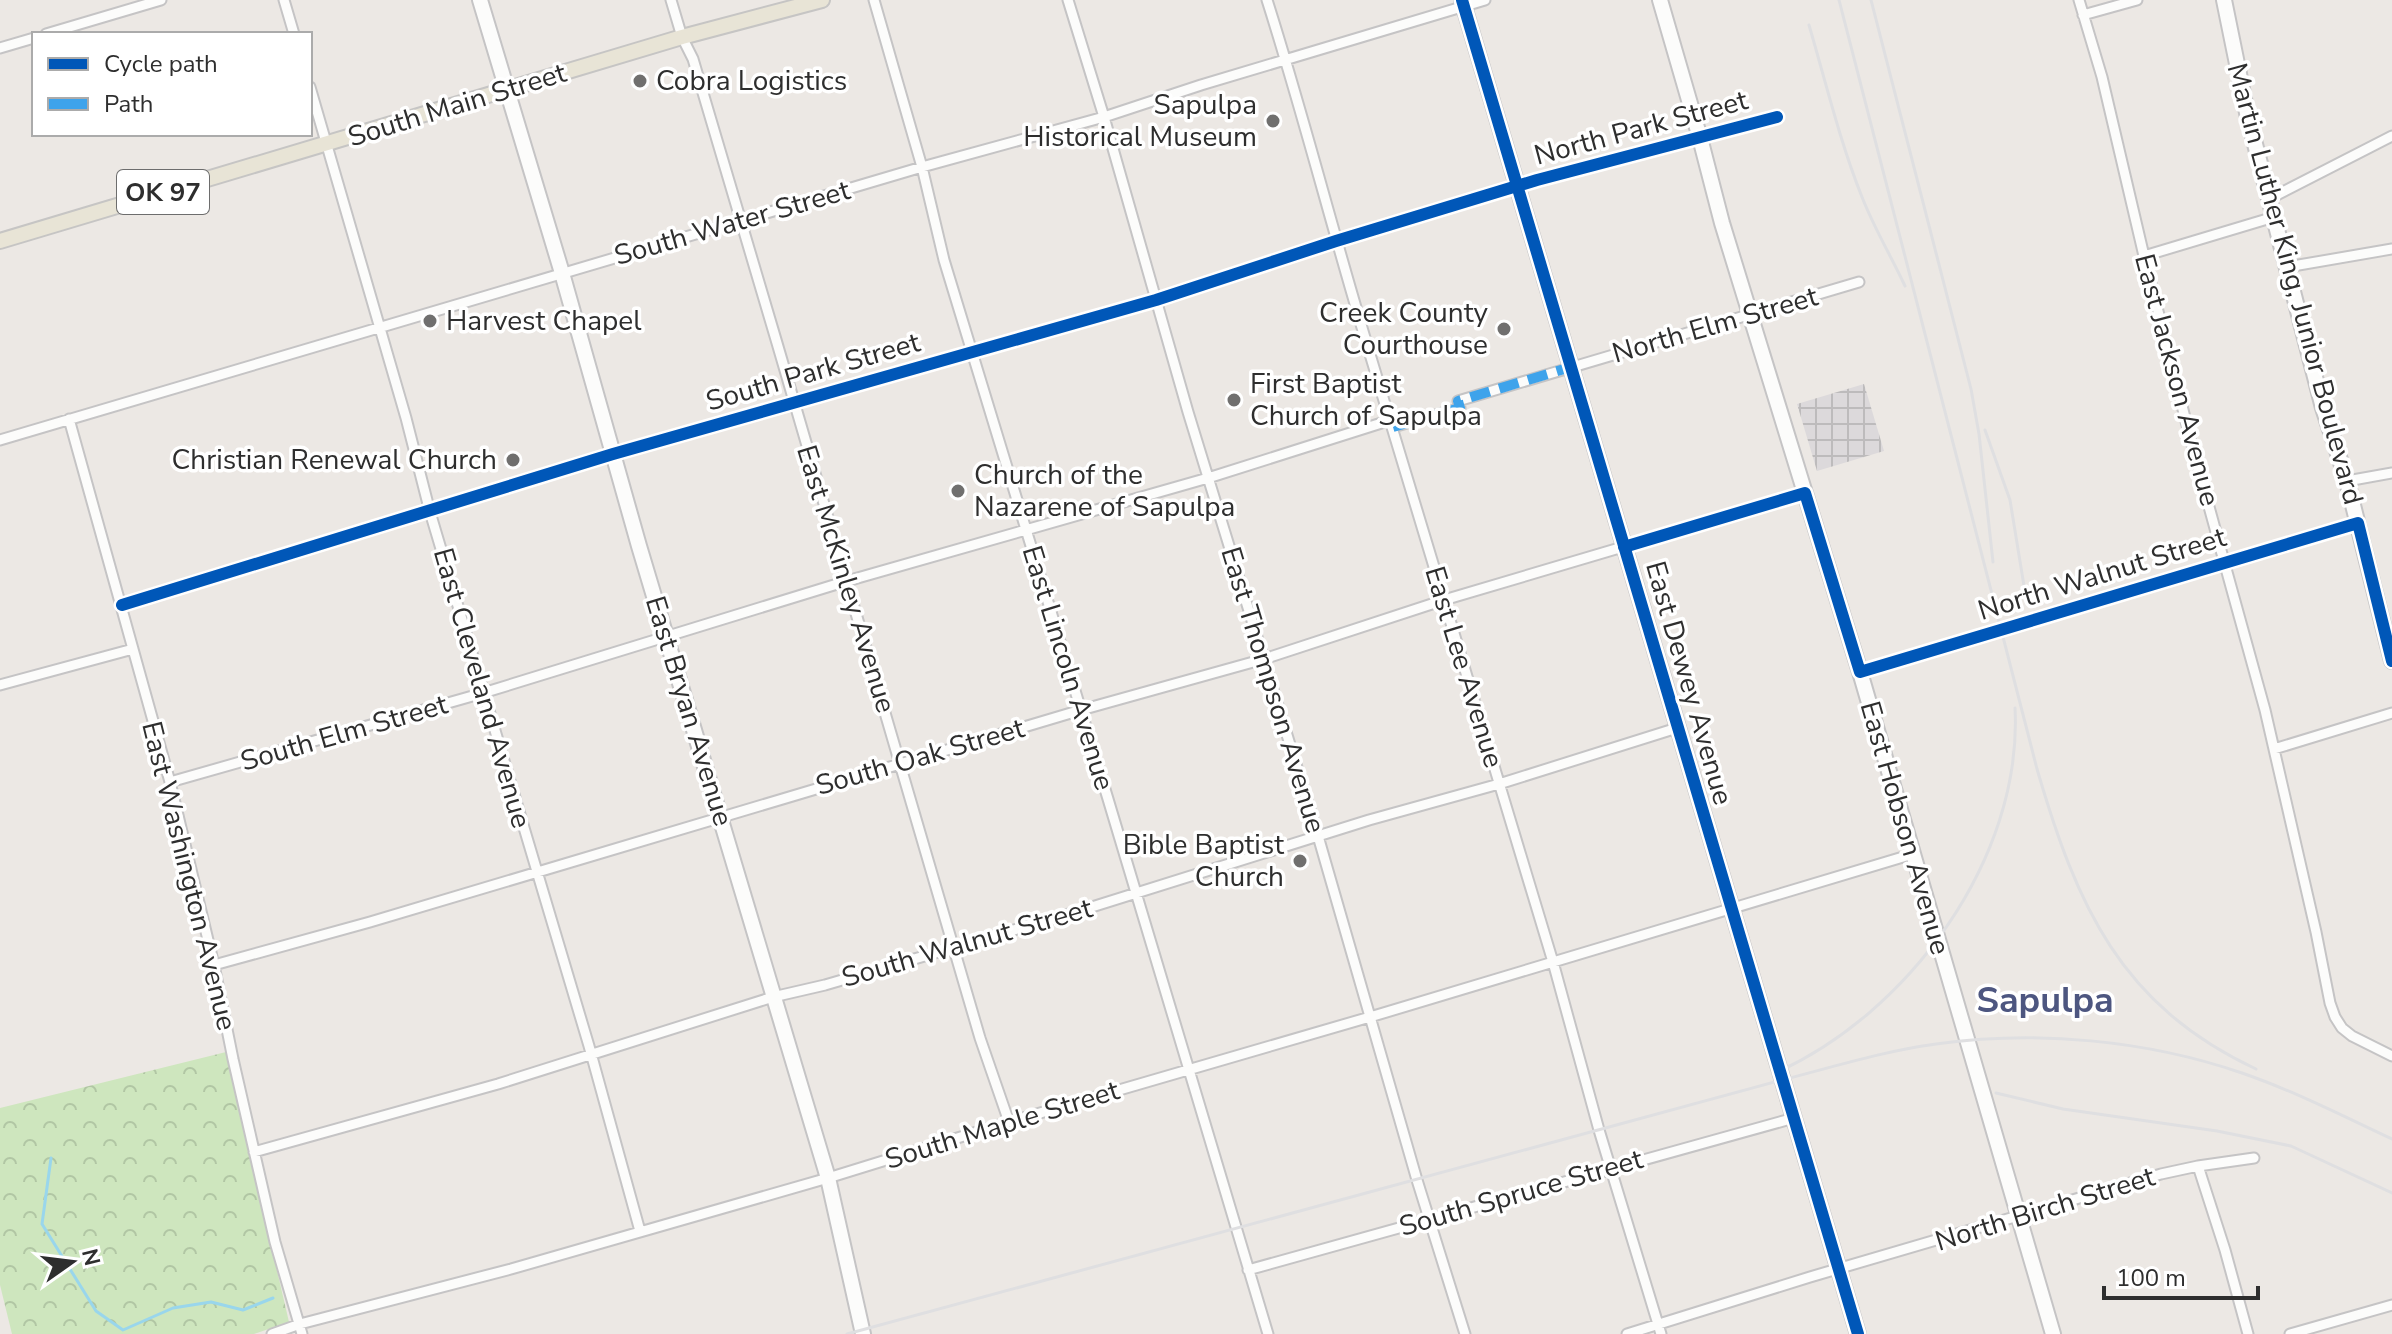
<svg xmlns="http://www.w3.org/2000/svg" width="2392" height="1334" font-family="'Nunito Sans',sans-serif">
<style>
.industrial{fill:url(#industrial-grid)}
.park{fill:url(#park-crowns)}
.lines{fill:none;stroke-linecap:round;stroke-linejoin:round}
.stream{stroke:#99d6ec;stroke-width:3}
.street-casing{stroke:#c5c4c5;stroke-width:13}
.secondary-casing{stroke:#c5c4c5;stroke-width:18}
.primary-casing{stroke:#c6c5c4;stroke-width:18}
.street{stroke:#fcfcfb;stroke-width:9}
.secondary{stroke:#fcfcfb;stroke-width:14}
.primary{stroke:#e8e4d6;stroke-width:14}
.rail{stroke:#dfdfe1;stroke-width:3}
.quiet{stroke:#3ea3eb;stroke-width:10;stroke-dasharray:20 10;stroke-linecap:butt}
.cycleway-casing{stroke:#fff;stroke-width:17}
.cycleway{stroke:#0057b8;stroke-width:12}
.poi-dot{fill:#706f6e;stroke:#fff;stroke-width:3}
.labels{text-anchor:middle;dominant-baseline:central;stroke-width:7;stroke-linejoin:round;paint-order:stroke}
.shield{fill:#fff;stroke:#6d6d6d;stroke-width:2}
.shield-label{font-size:26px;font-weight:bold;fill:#2e2e2e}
.poi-label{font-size:28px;fill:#2e2e2e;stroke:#fff;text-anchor:start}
.street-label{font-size:28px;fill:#2e2e2e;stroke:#fff}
.district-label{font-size:36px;font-weight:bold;fill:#4d5680;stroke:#fff}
</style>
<defs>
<pattern id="industrial-grid" width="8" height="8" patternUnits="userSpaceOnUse" patternTransform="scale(2)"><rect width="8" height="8" fill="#dcd9db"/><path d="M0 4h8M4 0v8" fill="none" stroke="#bdbbbc"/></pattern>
<pattern id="park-crowns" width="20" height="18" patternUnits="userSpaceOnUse" patternTransform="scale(2)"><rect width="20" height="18" fill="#cee6be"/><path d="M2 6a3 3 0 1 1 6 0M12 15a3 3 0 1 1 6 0" fill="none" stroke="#b1c6a4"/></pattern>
</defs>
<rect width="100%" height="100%" fill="#ece8e4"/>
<!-- industrial -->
<path class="industrial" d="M1864 384 1884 451 1817 471 1797 404Z"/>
<!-- park -->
<path class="park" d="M226 1052 289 1322 254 1334H12L0 1285V1108Z"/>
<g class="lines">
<!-- stream -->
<path class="stream" d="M51 1158 42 1224 96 1311 123 1330 173 1308 211 1302 243 1310 273 1298"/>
<!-- street casing -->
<g class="street-casing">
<path id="street" d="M284 0 294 34
M671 0 682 37 693 59C790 385 885 712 980 1038L1009 1122
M874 0 922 167 944 260 1108 799 1268 1334
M1068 0 1104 117 1188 412 1318 836 1417 1180 1465 1334
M1267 0C1302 110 1330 221 1363 331L1553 962 1599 1130 1661 1334
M2079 0 2102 77 2144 256 2192 445 2265 710 2316 932 2330 1003 2335 1017 2342 1028 2352 1036 2392 1056
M2083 15 2137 0
M46 34 161 0
M0 48 34 38
M310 87 406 418 430 512 589 1046 640 1231
M2269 199 2392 136
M2144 256 2274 217
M2287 267 2392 249
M69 419 170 782 214 965 233 1059 275 1242 302 1334
M1393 427 1460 408 1458 401 1859 282
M0 440 922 167 1104 117 1201 85 1485 0
M2347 481 2392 473
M122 605 613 454 1156 300 1336 241 1537 180 1777 117
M1860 672 2358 523
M0 685 133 649
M2274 749 2392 713
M170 782 483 693 847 581 1208 478 1391 420
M214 965 370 922 1081 710 1264 659 1444 600 1805 493
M254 1152 498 1084 773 997 825 985 1079 911 1369 820 1499 784 1677 728
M2198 1166 2225 1250 2248 1334
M1248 1270 1794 1118
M272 1334 300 1324 511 1269 828 1178 1009 1122 1370 1017 1913 854
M1627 1334 1810 1277 2161 1174 2198 1166 2254 1158
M2290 1334 2392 1305"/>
</g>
<!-- secondary casing -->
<g class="secondary-casing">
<path id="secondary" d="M480 0 562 273 639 546 828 1178 863 1334
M1462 0 1858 1334
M1660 0 1700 138 1722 223 1860 672 2053 1334
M2224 0 2247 113 2323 408 2347 481 2392 661"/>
</g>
<!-- primary casing -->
<g class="primary-casing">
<path id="primary" d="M0 241 682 37 822 0"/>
</g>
<!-- street -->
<use href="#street" class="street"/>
<!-- secondary -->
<use href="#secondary" class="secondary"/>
<!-- primary -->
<use href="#primary" class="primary"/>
<!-- rail -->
<path class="rail" d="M1839 0 2037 769C2077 906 2120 1005 2256 1069
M1871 0 1971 389 1979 434 1993 562
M1809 25C1826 83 1840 142 1862 197 1874 228 1891 256 1905 286
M1985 430 2010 500 2025 592
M1773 1074C1908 1015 2023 858 2015 708
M1996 1093 2063 1109 2217 1131 2291 1146 2392 1193
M847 1334 1782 1080C1833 1067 1884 1051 1936 1044 2037 1030 2146 1040 2242 1073 2294 1091 2343 1116 2392 1139"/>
<!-- quiet -->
<path class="quiet" d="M1393 427 1460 408 1458 401 1571 367"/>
<!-- cycleway casing -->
<g class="cycleway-casing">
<path id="cycleway" d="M1462 0 1858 1334
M1624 547 1805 493 1860 672 2358 523 2392 661
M122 605 613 454 1156 300 1336 241 1537 180 1777 117"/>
</g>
<!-- cycleway -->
<use href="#cycleway" class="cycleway"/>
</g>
<!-- markers -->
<g class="poi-dot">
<circle cx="640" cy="81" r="8"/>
<circle cx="1273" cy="121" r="8"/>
<circle cx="430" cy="321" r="8"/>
<circle cx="1504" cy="329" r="8"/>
<circle cx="1234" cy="400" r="8"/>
<circle cx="513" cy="460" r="8"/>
<circle cx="958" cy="491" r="8"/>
<circle cx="1300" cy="861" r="8"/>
</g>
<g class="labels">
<!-- shield labels -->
<rect class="shield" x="117" y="170" width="92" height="44" rx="6"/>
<g class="shield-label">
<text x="163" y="192">OK 97</text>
</g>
<!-- poi labels -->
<g class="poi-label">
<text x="656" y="81">Cobra Logistics</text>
<text x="1257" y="105" text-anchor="end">Sapulpa<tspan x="1257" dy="32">Historical Museum</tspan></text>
<text x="1488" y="313" text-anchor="end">Creek County<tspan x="1488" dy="32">Courthouse</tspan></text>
<text x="446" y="321">Harvest Chapel</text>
<text x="1250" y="384">First Baptist<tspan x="1250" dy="32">Church of Sapulpa</tspan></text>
<text x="497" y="460" text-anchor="end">Christian Renewal Church</text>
<text x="974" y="475">Church of the<tspan x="974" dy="32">Nazarene of Sapulpa</tspan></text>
<text x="1284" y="845" text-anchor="end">Bible Baptist<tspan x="1284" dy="32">Church</tspan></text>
</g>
<!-- street labels -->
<g class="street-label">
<text transform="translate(457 105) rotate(-17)">South Main Street</text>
<text transform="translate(1641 128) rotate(-15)">North Park Street</text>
<text transform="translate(732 223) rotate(-16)">South Water Street</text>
<text transform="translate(2295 284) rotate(75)">Martin Luther King, Junior Boulevard</text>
<text transform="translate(1715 325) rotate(-16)">North Elm Street</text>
<text transform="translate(813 372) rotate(-16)">South Park Street</text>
<text transform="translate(2177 380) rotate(75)">East Jackson Avenue</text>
<text transform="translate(2102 574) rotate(-17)">North Walnut Street</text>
<text transform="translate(846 579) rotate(73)">East McKinley Avenue</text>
<text transform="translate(1464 667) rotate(73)">East Lee Avenue</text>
<text transform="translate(1068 668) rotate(73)">East Lincoln Avenue</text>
<text transform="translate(1689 683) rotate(74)">East Dewey Avenue</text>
<text transform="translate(482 688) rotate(74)">East Cleveland Avenue</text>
<text transform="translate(1273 690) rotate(73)">East Thompson Avenue</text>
<text transform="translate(689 711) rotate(73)">East Bryan Avenue</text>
<text transform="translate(344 733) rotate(-16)">South Elm Street</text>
<text transform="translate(920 757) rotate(-16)">South Oak Street</text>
<text transform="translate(1905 828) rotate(74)">East Hobson Avenue</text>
<text transform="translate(189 876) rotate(76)">East Washington Avenue</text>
<text transform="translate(967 943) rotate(-16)">South Walnut Street</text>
<text transform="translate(1002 1125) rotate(-17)">South Maple Street</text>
<text transform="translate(1521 1193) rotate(-16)">South Spruce Street</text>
<text transform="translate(2045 1209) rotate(-17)">North Birch Street</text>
</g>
<!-- district labels -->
<g class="district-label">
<text x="2045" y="1000">Sapulpa</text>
</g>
</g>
<!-- legend -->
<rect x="32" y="32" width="280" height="104" fill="#ffffff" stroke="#ababab" stroke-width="2"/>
<rect x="48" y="58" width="40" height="12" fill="#0057b8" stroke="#ababab" stroke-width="2"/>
<text x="104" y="72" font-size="24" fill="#2e2e2e">Cycle path</text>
<rect x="48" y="98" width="40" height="12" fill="#3ea3eb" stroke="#ababab" stroke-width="2"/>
<text x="104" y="112" font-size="24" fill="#2e2e2e">Path</text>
<!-- north arrow -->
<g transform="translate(72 1262) rotate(76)" stroke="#ffffff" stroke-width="6" paint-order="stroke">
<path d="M0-6L14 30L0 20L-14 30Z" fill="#2e2e2e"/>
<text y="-12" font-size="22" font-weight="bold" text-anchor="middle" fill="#2e2e2e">N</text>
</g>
<!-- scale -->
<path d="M2104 1286v12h154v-12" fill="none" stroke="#2e2e2e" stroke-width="4"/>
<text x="2116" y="1286" font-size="24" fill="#2e2e2e" stroke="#ffffff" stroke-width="6" paint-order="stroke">100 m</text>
</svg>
